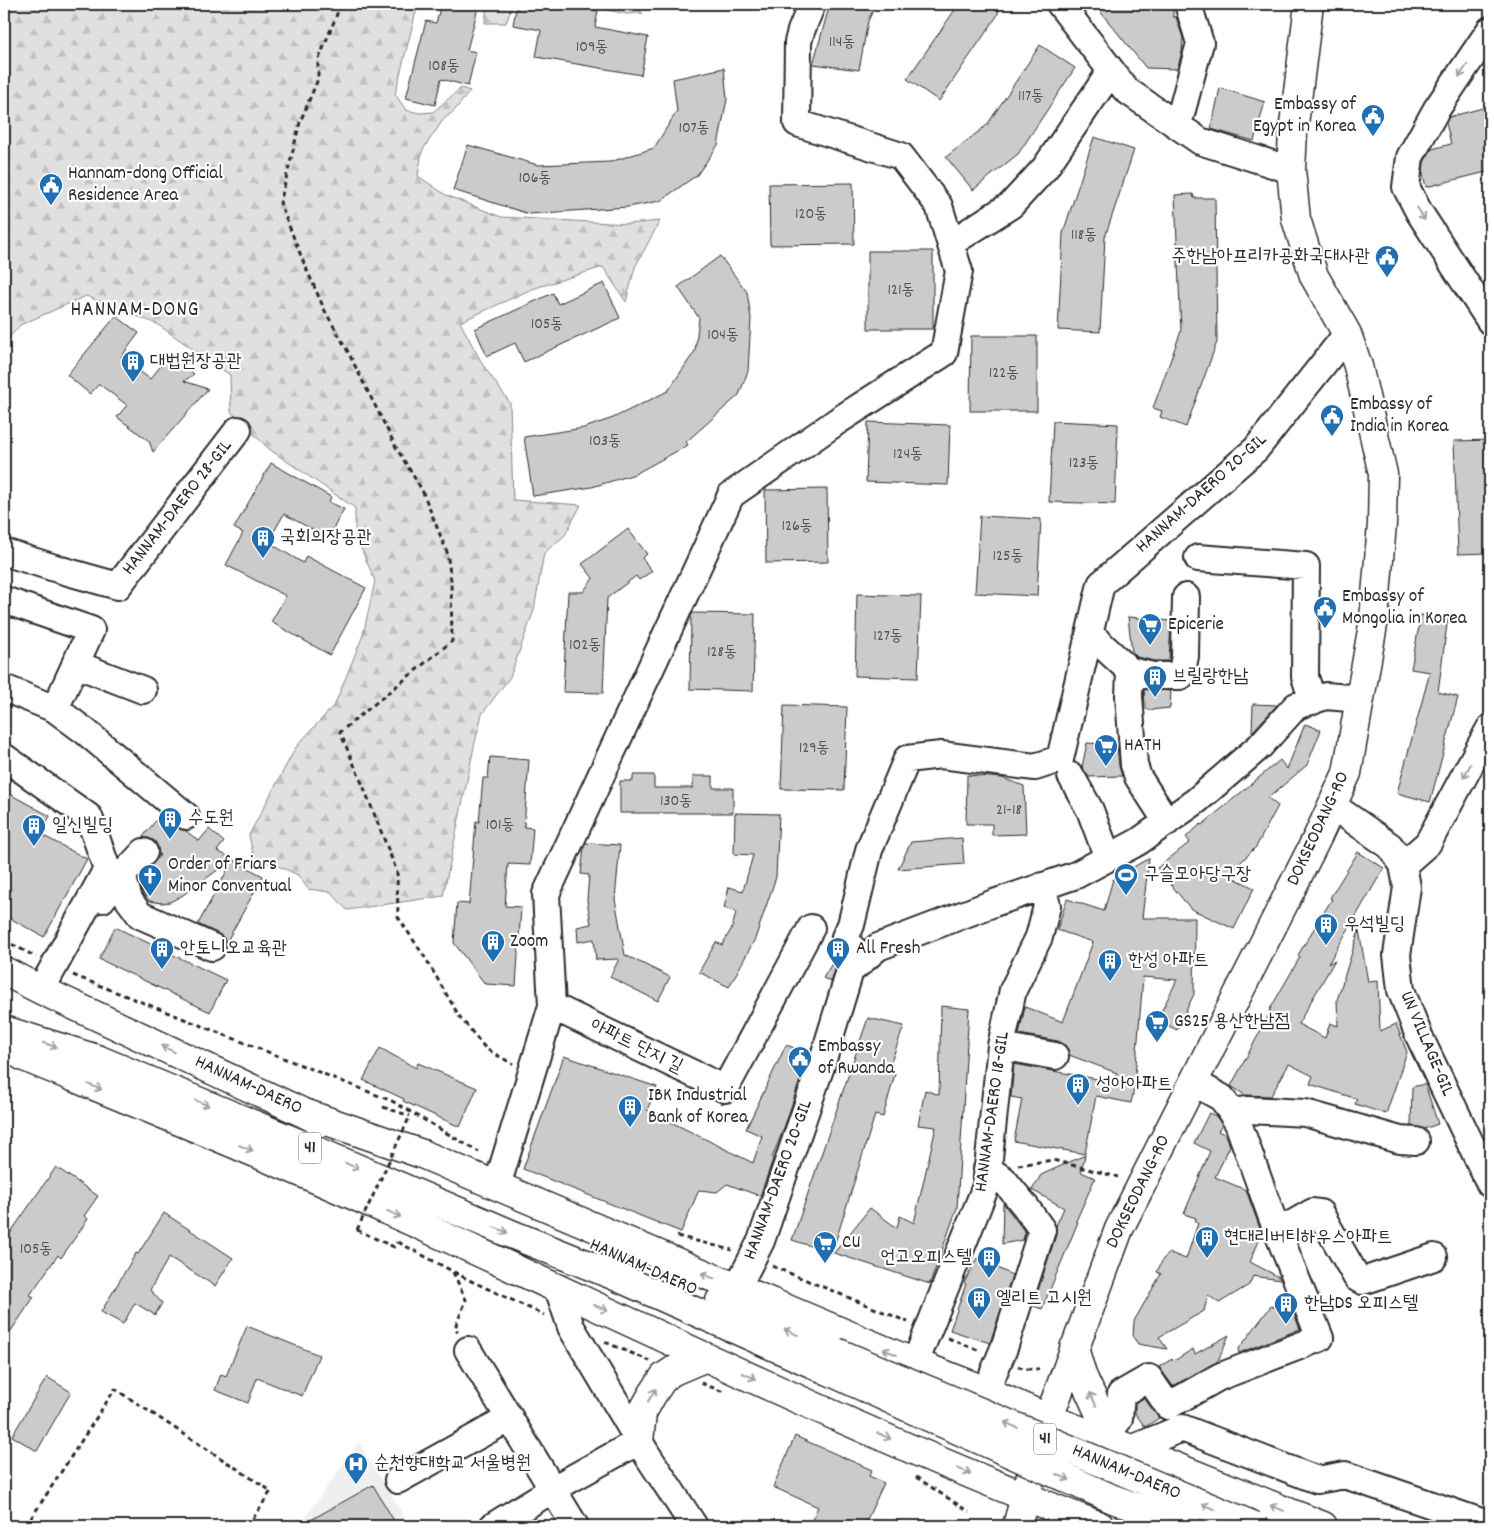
<svg xmlns="http://www.w3.org/2000/svg" width="1494" height="1530" font-family="Dekko,'Poor Story',sans-serif">
<style>
.built{fill:#efefef}
.forest{fill:url(#forest-firs);stroke:#868686}
.building{fill:#cbcbcb;stroke:#2b2b2b}
.lines{fill:none;stroke-linecap:round;stroke-linejoin:round}
.minor-casing{stroke:#2b2b2b;stroke-width:30}
.major-casing{stroke:#2b2b2b;stroke-width:31}
.path{stroke:#2b2b2b;stroke-width:3;stroke-dasharray:5 4;stroke-linecap:butt}
.minor{stroke:#fff;stroke-width:26}
.major{stroke:#fff;stroke-width:28}
.major-bridge-casing{stroke:#2b2b2b;stroke-width:31;stroke-linecap:butt}
.path-bridge{stroke:#2b2b2b;stroke-width:3;stroke-dasharray:5 4;stroke-linecap:butt}
.major-bridge{stroke:#fff;stroke-width:28}
.oneway{stroke:#a0a0a0}
.labels{text-anchor:middle;dominant-baseline:central;stroke-width:4.5;stroke-linejoin:round;paint-order:stroke}
.number-label{font-size:16px;fill:#535353}
.shield{fill:#fff;stroke:#6b6b6b;stroke-width:1}
.shield-label{font-size:18px;font-weight:bold;fill:#2b2b2b}
.poi-label{font-size:19px;fill:#2b2b2b;stroke:#fff;text-anchor:start}
.street-label{font-size:19px;fill:#2b2b2b;stroke:#fff}
.quarter-label{font-size:21px;letter-spacing:1px;fill:#2b2b2b;stroke:#fff}
</style>
<defs>
<pattern id="forest-firs" width="22" height="20" patternUnits="userSpaceOnUse" patternTransform="scale(1.25)"><rect width="22" height="20" fill="#e0e0e0"/><path d="M5 1l3.5 6h-7zM16 11l3.5 6h-7z" fill="#c0c0c0"/></pattern>
</defs>
<rect width="100%" height="100%" fill="#fff"/>
<filter id="ink" filterUnits="userSpaceOnUse"><feTurbulence type="fractalNoise" baseFrequency=".02" numOctaves="2"/><feDisplacementMap in="SourceGraphic" scale="10" xChannelSelector="R" yChannelSelector="G"/><feConvolveMatrix kernelMatrix="1 2 1 2 8 2 1 2 1" color-interpolation-filters="sRGB"/></filter>
<g filter="url(#ink)">
<!-- built -->
<path class="built" d="M359 1443 410 1526H299Z"/>
<!-- forest -->
<path class="forest" d="M4 4H418L395 94 406 110 420 113 433 112 461 88 470 91 455 110 443 120 422 151 418 176 446 195 501 217 628 224 660 221 635 267 626 302 603 267 532 289 460 322 483 365 510 403 513 500 581 505 565 535 544 553 534 610 510 677 482 714 475 742 443 896 347 910 331 892 308 889 298 875 276 865 254 858 249 835 296 747 335 704 363 635 375 581 355 534V508L269 449 231 412 230 375 157 324 86 296 20 325 4 344Z
M487 4H513L506 23H485Z
M581 4H627L643 13 626 14Z"/>
<!-- building -->
<path class="building" d="M441 4H479L467 50 476 52 468 86 441 79 435 105 406 98 426 21 436 23Z
M517 4H554L598 11 595 27 648 37 641 75 536 57 541 30 513 25Z
M830 4H876L868 21 859 70 813 64Z
M959 4H1001L997 16 939 101 907 79Z
M1094 4H1173V17H1176L1183 38 1182 52 1177 69 1146 68Z
M1040 45 1075 68 1018 154 973 190 946 157 987 125Z
M724 68 727 99 718 145 697 175 660 201 628 207 529 214 453 190 468 145 538 165 610 162 654 148 677 111 673 79Z
M1220 88 1265 102 1254 141 1211 129Z
M1490 106V171L1426 187 1423 174 1424 162 1432 149 1451 144 1446 123 1449 117Z
M1094 137 1134 150 1105 237 1100 332 1058 330 1063 233Z
M853 183 854 244 770 245 769 184Z
M1193 194 1194 198H1215L1217 342 1186 427 1160 417 1162 411 1153 408 1181 331 1175 195Z
M868 251H933V329H868Z
M720 256 747 292 751 318 748 371 739 395 686 442 688 445 635 474 592 487 533 496 524 437 584 428 613 418 668 391 695 351 699 318 678 287Z
M604 283 620 318 524 362 515 343 487 356 475 329 553 293 558 304Z
M116 316 139 333 121 357 150 379 170 355 194 374 184 381 208 389 153 452 149 441 117 417 127 405 99 384 90 394 67 375Z
M971 336H1037V411H970Z
M1053 421 1118 424 1115 504 1049 502Z
M868 422 950 425 948 485 866 482Z
M1490 440V553L1458 554 1454 441Z
M271 463 331 497 329 502 344 509 328 538 284 514 268 542 303 563 306 556 366 588 330 655 271 622 286 596 226 565 243 533 234 528Z
M827 489 828 562 766 563 765 490Z
M980 516 1041 519 1037 596 975 593Z
M628 529 647 554 642 558 652 571 639 580 636 576 607 598 603 693 563 692 568 592H583L593 578 582 564Z
M857 594 921 596 918 678 855 676Z
M693 613 755 614 753 691 690 689 691 616Z
M1421 615 1448 617 1438 692 1458 697 1430 802 1397 793 1430 672 1411 669Z
M1128 617 1171 621 1169 661H1155L1137 657 1132 652Z
M1144 689 1171 691 1170 708 1149 710 1145 708Z
M1253 704 1277 705 1252 732Z
M784 705 847 707 844 790 781 789Z
M1305 724 1321 730 1307 765 1268 798 1278 806 1256 847 1228 875 1254 888 1234 929 1191 909 1157 868 1190 842 1186 837 1201 824 1202 825 1280 760 1287 769Z
M1087 743 1117 745 1119 766 1122 776 1089 777 1082 767Z
M490 757 529 760 524 827 533 828 530 865 508 864 505 906 521 907 516 986 485 984 454 943 457 903 469 904 476 821 479 822 483 778H488Z
M633 775H654V788H693V776H713V788H733V813H620V781H633Z
M967 775 1002 778 1024 786 1026 834 992 835V824H966Z
M4 791 50 816 40 834 87 859 44 937 4 915Z
M735 813 779 814 776 877 755 939 729 987 699 972 716 942 722 945 732 928 736 912 724 908 729 887 743 891 753 855 734 854Z
M161 814 176 827 186 831 199 841 209 829 224 842 217 851 233 859 183 895 170 902 162 903 149 901 143 893 139 879 160 855 159 854 158 847 155 841 148 838H142Z
M962 838 964 864 898 869 911 842Z
M586 843 620 845 615 899 625 955 670 977 658 1001 610 977 619 959 596 960 594 939 578 942 577 927 591 924 587 900 589 875 581 874 584 847Z
M1358 852 1384 868 1328 964 1335 960 1298 1024 1325 1038 1330 1023 1338 1026 1337 1000 1359 930 1368 982 1378 981 1380 1031 1396 1024 1407 1052 1386 1114 1355 1104 1357 1099 1310 1084 1313 1076 1289 1064 1271 1096 1245 1095 1231 1086 1271 1011H1269L1300 957 1298 955 1332 899 1330 898Z
M1149 858 1142 918H1195L1194 994 1177 1030 1157 1020 1177 980 1143 977 1134 1089 1131 1103 1096 1096 1085 1154 1014 1141 1022 1099 1011 1097 1014 1064 1114 1082 1117 1073 1069 1055V1051L1064 1044 1058 1041 1019 1034 1025 1007 1063 1022 1093 942 1057 930 1067 899 1104 911 1113 879Z
M233 860 263 876 226 943 224 938 219 934 198 924Z
M115 927 226 980 210 1012 99 959Z
M838 954 841 959 836 967 831 982 823 978Z
M941 1006 969 1009 957 1208 930 1284 834 1253 870 1208 897 1228 900 1216 914 1223 936 1127 918 1125 925 1090 939 1095Z
M868 1018 904 1026 888 1070 895 1074 883 1117 875 1115 832 1253 792 1240Z
M786 1045 809 1053 785 1125 772 1158 773 1159 760 1196 727 1184 717 1192 699 1190 681 1232 523 1169 564 1056 657 1087 647 1110 753 1163 762 1136 746 1129Z
M380 1048 416 1068 418 1063 477 1088 460 1127 403 1101 404 1099 363 1080Z
M1425 1084 1438 1124 1424 1129 1411 1126 1412 1087Z
M1209 1113 1216 1116 1222 1125 1218 1131 1226 1135 1230 1146 1215 1177 1246 1190 1262 1234 1250 1262 1279 1277 1281 1280 1253 1276 1249 1285 1219 1303 1208 1295 1204 1311 1159 1337 1167 1349 1138 1344 1133 1337 1134 1321 1161 1274 1157 1272 1163 1259 1170 1253 1186 1259 1198 1223 1195 1222 1196 1218 1184 1214 1210 1151 1194 1143Z
M1085 1155 1081 1172 1095 1178 1076 1221 1078 1222 1042 1309 1033 1306 1056 1235V1226L1064 1208 1032 1190 1041 1175Z
M56 1167 98 1196 84 1216 88 1219 61 1258 58 1255 30 1295 34 1297 4 1341V1242Z
M1003 1203 1025 1232 1023 1240 1002 1244Z
M164 1213 233 1258 215 1286 169 1257 150 1290 162 1303 155 1315 135 1303 123 1324 101 1312 136 1253 138 1254Z
M977 1258 1012 1275 990 1343 950 1330 966 1284 964 1283Z
M1271 1306 1286 1312 1292 1309 1300 1329 1239 1353 1238 1350Z
M247 1326 319 1355 302 1396 257 1378 248 1403 215 1390 221 1374 226 1376Z
M1229 1335 1218 1361 1173 1386 1159 1367 1172 1359 1174 1361 1193 1349 1195 1354Z
M47 1377 71 1392 37 1451 12 1436Z
M1144 1398 1159 1418 1145 1427 1135 1413V1403Z
M795 1436 872 1470 869 1476 884 1483 864 1526H809L818 1507 773 1487Z
M373 1485 397 1526H300Z"/>
<g class="lines">
<!-- minor casing -->
<g class="minor-casing">
<path id="minor" d="M1060 4 1126 90 1200 141 1291 170
M1490 30 1436 110 1410 157 1406 187 1419 212 1490 321
M1178 125 1200 43 1188 4
M951 243 1011 205 1045 168 1111 71
M4 552 61 570 118 586 238 430
M1198 558 1306 566 1305 677 1313 701
M4 600 91 630 55 709
M1090 634 1130 671 1129 696 1134 765 1138 777 1167 822
M75 664 143 690
M1130 671 1153 676H1181L1185 656 1186 597
M4 688 55 709 86 732 186 816
M4 757 89 817 107 869 41 990
M1071 776 1090 810 1108 858
M1333 806 1390 846 1403 865 1407 887 1397 955 1401 990 1419 1036 1490 1184
M1403 865 1428 843 1490 728
M122 875 129 900 140 915 212 947
M102 899 112 886 144 852
M861 962 845 937 851 925 869 850 907 759 941 755 1035 767 1060 759 1101 584 1256 449 1347 334
M552 1006 725 1089 811 928
M1001 1046 1055 1056
M1231 1112 1248 1110 1305 1113 1400 1140 1416 1141
M497 1186 552 1006 546 894 731 495 839 420 944 353 959 271 939 206 901 156 797 123 798 42 801 31 812 4
M1278 1232 1313 1212 1320 1213 1357 1278 1363 1281 1434 1257
M558 1288 571 1327 646 1453 694 1526
M737 1288 761 1241 821 1066 850 971 878 947 994 903 1076 875 1138 842 1196 801 1260 746 1296 706 1326 696 1360 699
M468 1350 575 1526
M915 1363 986 1186 1001 1046 1013 990 1039 937 1047 906 1042 886
M986 1391 1004 1348 1042 1230 1025 1206 1003 1179 987 1169
M1109 1433 1119 1419 1121 1394 1149 1378 1168 1406 1219 1377 1320 1338 1274 1223 1238 1123 1222 1098 1193 1082
M1131 1449 1182 1428 1317 1480 1345 1475 1490 1525
M398 1480 510 1418
M493 1526 553 1489 639 1441"/>
</g>
<!-- major casing -->
<g class="major-casing">
<path id="major" d="M4 971 41 990 323 1122
M4 1030 97 1059 305 1146 511 1234 613 1275 827 1370
M4 1044 24 1057C155 1111 286 1164 415 1223 642 1326 867 1437 1100 1526
M307 1114 422 1154 782 1307 915 1363 986 1391 1047 1418 1131 1449 1323 1526
M720 1301 836 1352
M1074 1348 1082 1375 1113 1443
M639 1441 642 1413 652 1395 664 1377 673 1371 706 1357
M1017 1526 1047 1418 1054 1404 1119 1229 1317 838 1347 773 1374 619 1382 524 1383 474 1358 366 1347 334 1314 276 1296 219 1291 170 1293 132 1309 4"/>
</g>
<!-- path -->
<path class="path" d="M341 4 318 61V79L300 122 280 203 303 261 325 311 346 348 397 449 422 490 447 552 451 580 452 641 340 732 364 788 397 872 398 917 426 959 459 1016 486 1049 513 1064
M4 940 36 957
M73 975 392 1101 479 1152
M4 1075 12 1078
M383 1107 410 1116
M1018 1165 1053 1160 1118 1177
M357 1230 394 1247 397 1242
M677 1236 732 1250
M398 1242 469 1280 544 1315
M772 1266 908 1322
M453 1272 466 1300 455 1328 458 1332
M948 1338 980 1351
M605 1342 650 1361
M1018 1366 1024 1369H1039
M701 1383 726 1393
M916 1477 969 1512
M26 1526 115 1389 271 1491 248 1526"/>
<!-- minor -->
<use href="#minor" class="minor"/>
<!-- major -->
<use href="#major" class="major"/>
<!-- major-bridge casing -->
<g class="major-bridge-casing">
<path id="major-bridge" d="M836 1352 1254 1526
M827 1370 929 1417 1113 1499 1188 1526"/>
</g>
<!-- path-bridge -->
<path class="path-bridge" d="M357 1230 410 1116"/>
<!-- major-bridge -->
<use href="#major-bridge" class="major-bridge"/>
</g>
<!-- one-way arrows -->
<defs><path id="oneway-shaft" d="M-6 0H5M1.5-3L5.5 0L1.5 3" fill="none" stroke-width="1.6" stroke-linecap="round" stroke-linejoin="round" transform="scale(1.25)"/></defs>
<g class="oneway">
<use href="#oneway-shaft" transform="translate(1463 71) rotate(124)"/>
<use href="#oneway-shaft" transform="translate(1421 214) rotate(59)"/>
<use href="#oneway-shaft" transform="translate(1467 771) rotate(118)"/>
<use href="#oneway-shaft" transform="translate(50 1045) rotate(18)"/>
<use href="#oneway-shaft" transform="translate(168 1049) rotate(-155)"/>
<use href="#oneway-shaft" transform="translate(95 1087) rotate(22)"/>
<use href="#oneway-shaft" transform="translate(202 1103) rotate(23)"/>
<use href="#oneway-shaft" transform="translate(246 1148) rotate(22)"/>
<use href="#oneway-shaft" transform="translate(352 1166) rotate(24)"/>
<use href="#oneway-shaft" transform="translate(394 1214) rotate(24)"/>
<use href="#oneway-shaft" transform="translate(501 1230) rotate(23)"/>
<use href="#oneway-shaft" transform="translate(708 1276) rotate(-157)"/>
<use href="#oneway-shaft" transform="translate(601 1308) rotate(25)"/>
<use href="#oneway-shaft" transform="translate(791 1332) rotate(-156)"/>
<use href="#oneway-shaft" transform="translate(890 1352) rotate(-157)"/>
<use href="#oneway-shaft" transform="translate(749 1376) rotate(24)"/>
<use href="#oneway-shaft" transform="translate(652 1395) rotate(-58)"/>
<use href="#oneway-shaft" transform="translate(1093 1399) rotate(-115)"/>
<use href="#oneway-shaft" transform="translate(1011 1425) rotate(-157)"/>
<use href="#oneway-shaft" transform="translate(884 1436) rotate(24)"/>
<use href="#oneway-shaft" transform="translate(964 1471) rotate(22)"/>
<use href="#oneway-shaft" transform="translate(1063 1477) rotate(24)"/>
<use href="#oneway-shaft" transform="translate(1209 1507) rotate(-157)"/>
<use href="#oneway-shaft" transform="translate(1277 1508) rotate(-158)"/>
</g>
</g>
<!-- icons -->
<defs>
<g id="civic-pin" transform="scale(1.25)"><path d="M0 17L-7.5 6A9.5 9.5 0 1 1 7.5 6Z" fill="#1f6fb2" stroke="#fff"/><path d="M-.6-6.5H3V-4.5H.6V-3L4-1V1h2V6H-6V1h2V-1L-.6-3ZM-1.2 2.5V6h2.4V2.5Z" fill="#fff"/></g>
<g id="building-pin" transform="scale(1.25)"><path d="M0 17L-7.5 6A9.5 9.5 0 1 1 7.5 6Z" fill="#1f6fb2" stroke="#fff"/><path d="M-4-6H4V6H1V3H-1V6H-4ZM-2.5-4.3h1.7v1.8h-1.7ZM.8-4.3h1.7v1.8H.8ZM-2.5-1h1.7V.8h-1.7ZM.8-1h1.7V.8H.8Z" fill="#fff"/></g>
<g id="supermarket-pin" transform="scale(1.25)"><path d="M0 17L-7.5 6A9.5 9.5 0 1 1 7.5 6Z" fill="#1f6fb2" stroke="#fff"/><path d="M-6-5.5h2.5l.6 2H6L4.5 2H-2.5L-4.4-4H-6ZM-1.5 3.2a1.3 1.3 0 1 0 .1 0ZM3 3.2a1.3 1.3 0 1 0 .1 0Z" fill="#fff"/></g>
<g id="stadium-pin" transform="scale(1.25)"><path d="M0 17L-7.5 6A9.5 9.5 0 1 1 7.5 6Z" fill="#1f6fb2" stroke="#fff"/><path d="M0-5a6.5 5 0 1 0 0 10a6.5 5 0 1 0 0-10ZM-3.5-1.8h7v3.6h-7Z" fill="#fff"/></g>
<g id="church-pin" transform="scale(1.25)"><path d="M0 17L-7.5 6A9.5 9.5 0 1 1 7.5 6Z" fill="#1f6fb2" stroke="#fff"/><path d="M-1.2-6h2.4v3.5h3.3v2.4h-3.3V6h-2.4V-.1h-3.3v-2.4h3.3Z" fill="#fff"/></g>
<g id="hospital-pin" transform="scale(1.25)"><path d="M0 17L-7.5 6A9.5 9.5 0 1 1 7.5 6Z" fill="#1f6fb2" stroke="#fff"/><path d="M-5-5h3v3.5h4V-5h3V5h-3V1.5h-4V5h-3Z" fill="#fff"/></g>
</defs>
<g fill-rule="evenodd">
<use href="#civic-pin" x="1373" y="116"/>
<use href="#civic-pin" x="51" y="185"/>
<use href="#civic-pin" x="1387" y="257"/>
<use href="#building-pin" x="133" y="362"/>
<use href="#civic-pin" x="1332" y="416"/>
<use href="#building-pin" x="263" y="538"/>
<use href="#civic-pin" x="1325" y="608"/>
<use href="#supermarket-pin" x="1150" y="625"/>
<use href="#building-pin" x="1155" y="677"/>
<use href="#supermarket-pin" x="1106" y="746"/>
<use href="#building-pin" x="170" y="819"/>
<use href="#building-pin" x="34" y="826"/>
<use href="#stadium-pin" x="1126" y="875"/>
<use href="#church-pin" x="150" y="876"/>
<use href="#building-pin" x="1326" y="925"/>
<use href="#building-pin" x="493" y="942"/>
<use href="#building-pin" x="162" y="949"/>
<use href="#building-pin" x="838" y="949"/>
<use href="#building-pin" x="1110" y="961"/>
<use href="#supermarket-pin" x="1157" y="1022"/>
<use href="#civic-pin" x="800" y="1058"/>
<use href="#building-pin" x="1078" y="1085"/>
<use href="#building-pin" x="630" y="1107"/>
<use href="#building-pin" x="1207" y="1238"/>
<use href="#supermarket-pin" x="825" y="1243"/>
<use href="#building-pin" x="989" y="1258"/>
<use href="#building-pin" x="979" y="1299"/>
<use href="#building-pin" x="1286" y="1304"/>
<use href="#hospital-pin" x="356" y="1464"/>
</g>
<g class="labels">
<!-- number labels -->
<g class="number-label">
<text x="842" y="42">114동</text>
<text x="592" y="47">109동</text>
<text x="444" y="66">108동</text>
<text x="1031" y="96">117동</text>
<text x="694" y="128">107동</text>
<text x="535" y="178">106동</text>
<text x="811" y="214">120동</text>
<text x="1084" y="235">118동</text>
<text x="901" y="290">121동</text>
<text x="547" y="324">105동</text>
<text x="723" y="335">104동</text>
<text x="1004" y="373">122동</text>
<text x="605" y="441">103동</text>
<text x="908" y="454">124동</text>
<text x="1084" y="463">123동</text>
<text x="797" y="526">126동</text>
<text x="1008" y="556">125동</text>
<text x="888" y="636">127동</text>
<text x="585" y="645">102동</text>
<text x="722" y="652">128동</text>
<text x="814" y="748">129동</text>
<text x="676" y="801">130동</text>
<text x="1009" y="810">21-18</text>
<text x="500" y="825">101동</text>
<text x="36" y="1249">105동</text>
</g>
<!-- shield labels -->
<g class="shield">
<rect x="299" y="1132.5" width="22" height="31" rx="4"/>
<rect x="1034" y="1423.5" width="22" height="31" rx="4"/>
</g>
<g class="shield-label">
<text x="310" y="1148">41</text>
<text x="1045" y="1439">41</text>
</g>
<!-- poi labels -->
<g class="poi-label">
<text x="1356" y="105" text-anchor="end">Embassy of<tspan x="1356" dy="22">Egypt in Korea</tspan></text>
<text x="68" y="174">Hannam-dong Official<tspan x="68" dy="22">Residence Area</tspan></text>
<text x="1370" y="257" text-anchor="end">주한남아프리카공화국대사관</text>
<text x="150" y="362">대법원장공관</text>
<text x="1350" y="405">Embassy of<tspan x="1350" dy="22">India in Korea</tspan></text>
<text x="280" y="538">국회의장공관</text>
<text x="1342" y="597">Embassy of<tspan x="1342" dy="22">Mongolia in Korea</tspan></text>
<text x="1168" y="625">Epicerie</text>
<text x="1172" y="677">브릴랑한남</text>
<text x="1124" y="746">HATH</text>
<text x="188" y="819">수도원</text>
<text x="52" y="826">일신빌딩</text>
<text x="168" y="865">Order of Friars<tspan x="168" dy="22">Minor Conventual</tspan></text>
<text x="1144" y="875">구슬모아당구장</text>
<text x="1344" y="925">우석빌딩</text>
<text x="510" y="942">Zoom</text>
<text x="180" y="949">안토니오교육관</text>
<text x="856" y="949">All Fresh</text>
<text x="1128" y="961">한성 아파트</text>
<text x="1174" y="1022">GS25 용산한남점</text>
<text x="818" y="1047">Embassy<tspan x="818" dy="22">of Rwanda</tspan></text>
<text x="1096" y="1085">성아아파트</text>
<text x="648" y="1096">IBK Industrial<tspan x="648" dy="22">Bank of Korea</tspan></text>
<text x="1224" y="1238">현대리버티하우스아파트</text>
<text x="842" y="1243">CU</text>
<text x="972" y="1258" text-anchor="end">언고오피스텔</text>
<text x="996" y="1299">엘리트 고시원</text>
<text x="1304" y="1304">한남DS 오피스텔</text>
<text x="374" y="1464">순천향대학교 서울병원</text>
</g>
<!-- street labels -->
<g class="street-label">
<text transform="translate(1202 494) rotate(-42)">HANNAM-DAERO 20-GIL</text>
<text transform="translate(178 508) rotate(-52)">HANNAM-DAERO 28-GIL</text>
<text transform="translate(1319 829) rotate(-65)">DOKSEODANG-RO</text>
<text transform="translate(1426 1044) rotate(67)">UN VILLAGE-GIL</text>
<text transform="translate(636 1047) rotate(26)">아파트 단지 길</text>
<text transform="translate(248 1086) rotate(25)">HANNAM-DAERO</text>
<text transform="translate(993 1112) rotate(-82)">HANNAM-DAERO 18-GIL</text>
<text transform="translate(779 1180) rotate(-70)">HANNAM-DAERO 20-GIL</text>
<text transform="translate(1139 1192) rotate(-64)">DOKSEODANG-RO</text>
<text transform="translate(643 1268) rotate(24)">HANNAM-DAERO</text>
<text transform="translate(1126 1473) rotate(23)">HANNAM-DAERO</text>
</g>
<!-- quarter labels -->
<g class="quarter-label">
<text x="135" y="311">HANNAM-DONG</text>
</g>
</g>
<!-- margin -->
<rect width="1494" height="1530" fill="none" stroke="#fff" stroke-width="20"/>
<rect x="10" y="10" width="1474" height="1510" fill="none" stroke="#2b2b2b" stroke-width="2" filter="url(#ink)"/>
</svg>
